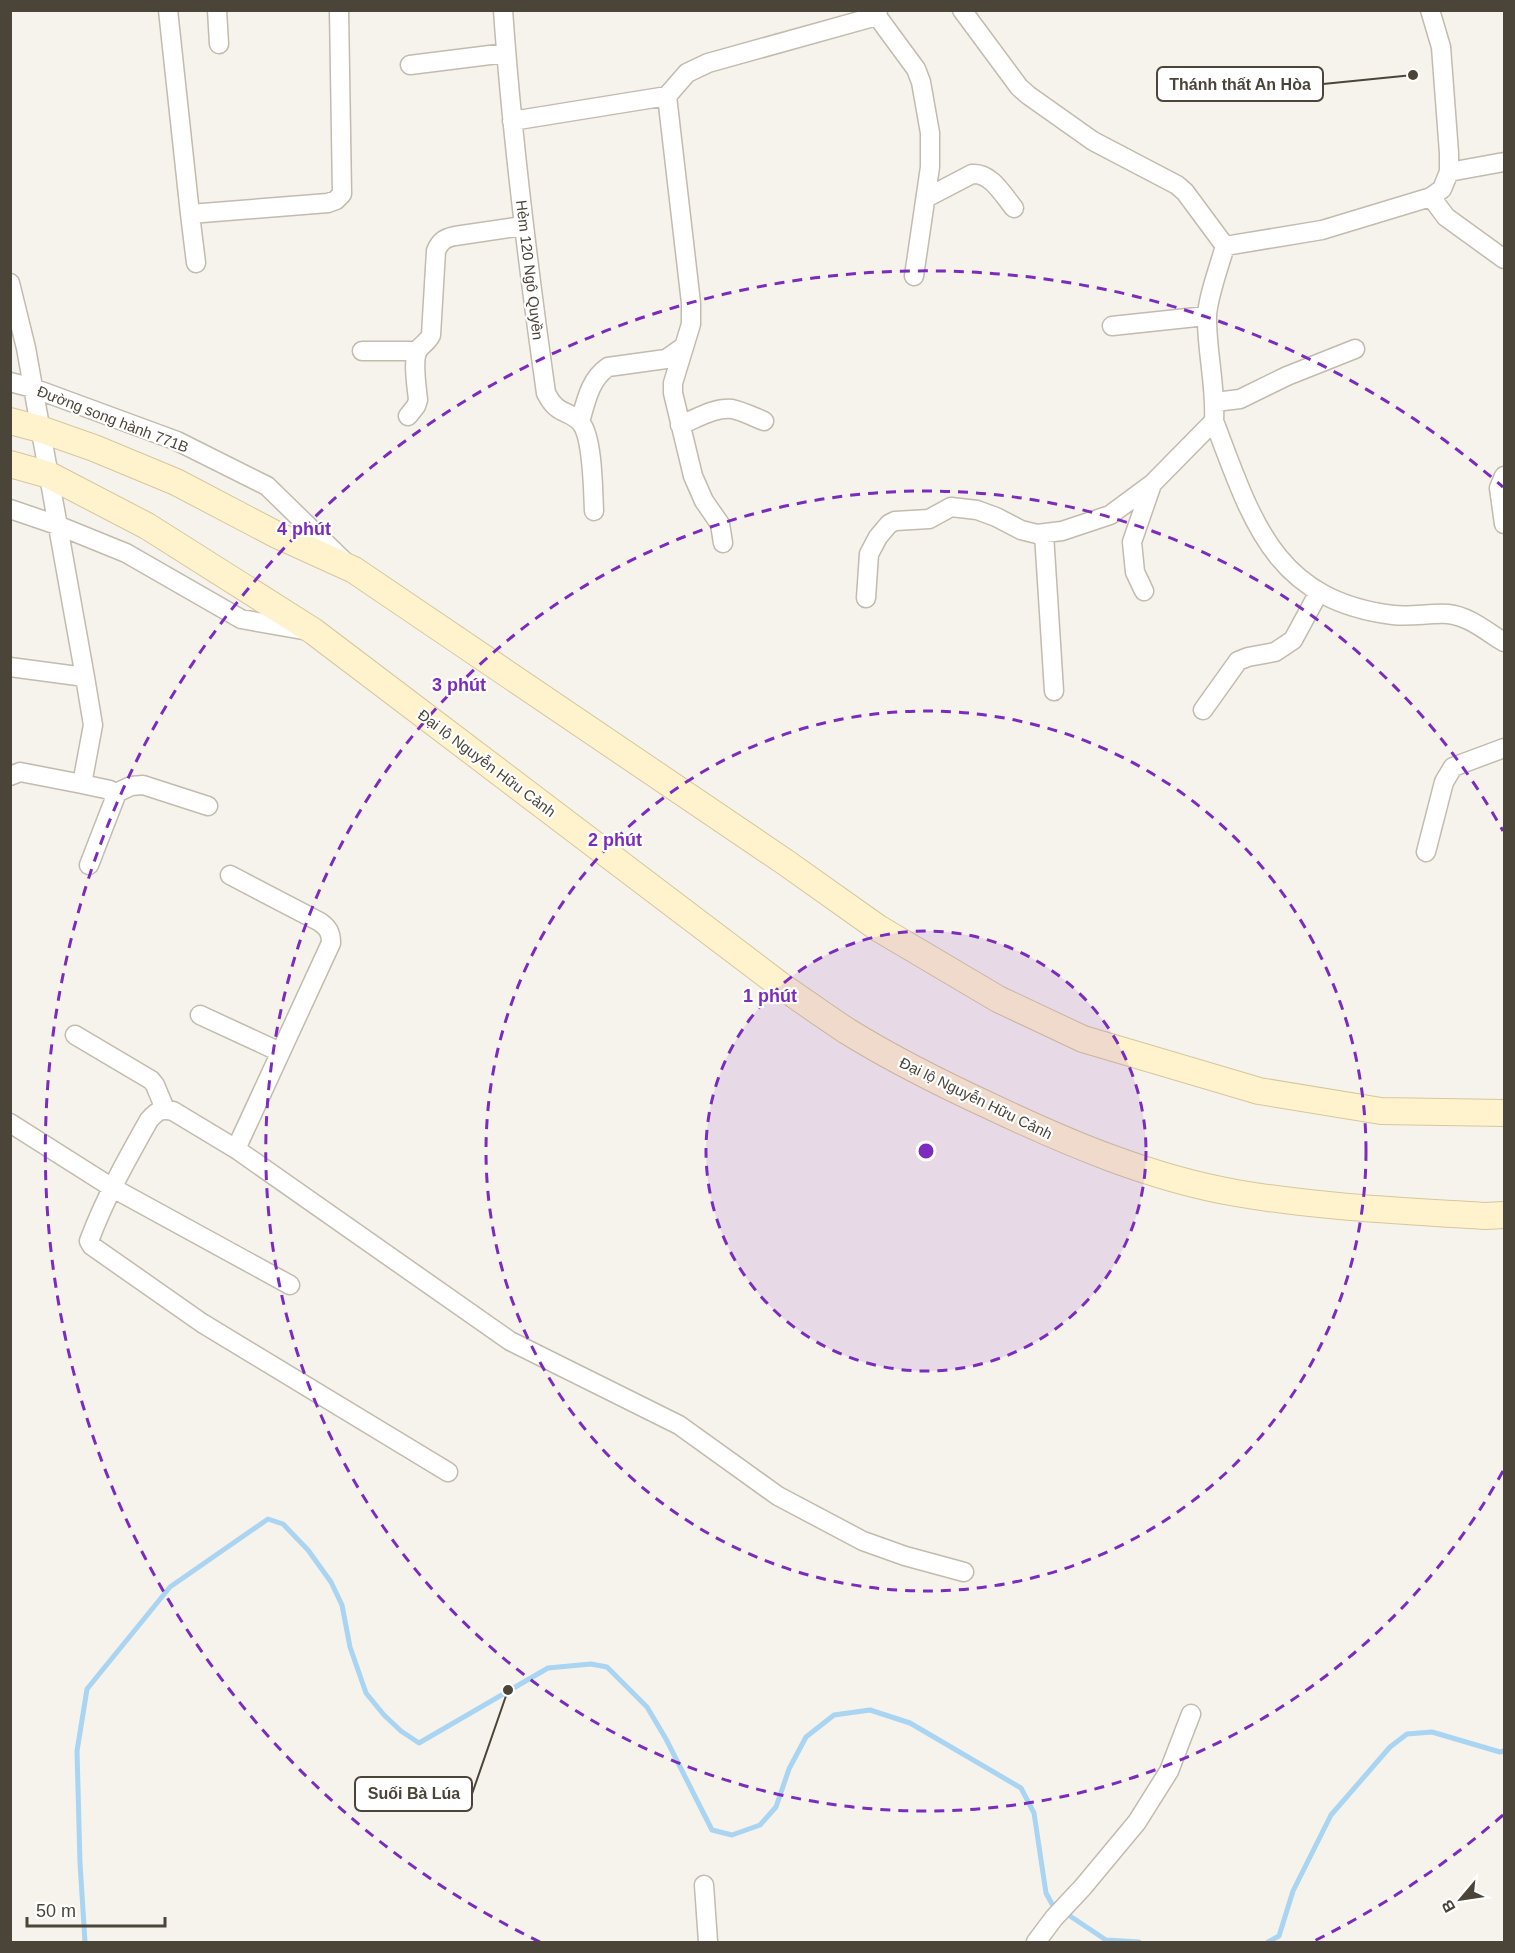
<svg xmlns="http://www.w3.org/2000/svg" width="1515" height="1953" font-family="Arial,sans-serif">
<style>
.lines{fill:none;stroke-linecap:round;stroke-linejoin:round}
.stream{stroke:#a9d4f2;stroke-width:5}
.minor-casing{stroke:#c2bbae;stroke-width:21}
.secondary-casing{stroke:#d6c79b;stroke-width:28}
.minor{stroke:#fff;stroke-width:18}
.secondary{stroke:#fff3cd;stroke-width:26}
.ring{fill:none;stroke:#7b2cbf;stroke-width:3;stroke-dasharray:10 8}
.labels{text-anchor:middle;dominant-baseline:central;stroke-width:4.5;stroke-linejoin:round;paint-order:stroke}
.street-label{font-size:15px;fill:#4b4439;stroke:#fff}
.centre{fill:#7b2cbf;stroke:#fff;stroke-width:3}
.ring-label{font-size:18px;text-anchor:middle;font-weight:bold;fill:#7b2cbf;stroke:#fff;stroke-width:4.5;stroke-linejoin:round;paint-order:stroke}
.leader{fill:none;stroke:#4b4439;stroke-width:2}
.callout-dot{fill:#4b4439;stroke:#fff;stroke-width:2}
.callout{fill:#fff;stroke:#4b4439;stroke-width:2}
.callout-label{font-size:16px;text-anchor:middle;font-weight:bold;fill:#4b4439}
</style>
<rect width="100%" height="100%" fill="#f6f3ec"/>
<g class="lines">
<!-- stream -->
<path class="stream" d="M1106 1940 1139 1942
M85 1942 80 1863 77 1751 87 1689 170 1587 268 1519 283 1524 308 1550 331 1582 342 1605 350 1647 366 1693 384 1715 401 1731 419 1743 548 1668 591 1664 607 1667 647 1707 666 1739 712 1830 732 1835 760 1825 776 1807 789 1769 806 1737 834 1715 870 1710 910 1723 1021 1788 1034 1813 1046 1893 1052 1904 1106 1940V1942
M1268 1942 1279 1936 1293 1891 1331 1815 1390 1747 1407 1734 1432 1732 1500 1752 1504 1751"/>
<!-- minor casing -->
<g class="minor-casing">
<path id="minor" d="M168 10 190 214 328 203 336 200 342 194 339 10
M217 10 219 44
M503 10C512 139 528 266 546 393 558 417 569 409 581 423 593 438 593 491 594 511
M878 10 877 16 916 69 921 82 930 133V167L914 276
M410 65 506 53
M667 96 691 303V324L673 383V393L693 476 704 501 720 524 723 543
M512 121 667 96 687 73 708 63 877 16
M1449 172 1504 162
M1431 197 1446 217 1504 259
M926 198 972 174C991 172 1003 195 1014 208
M190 214 196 263
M1225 246 1322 230 1431 197 1442 189 1449 172V153L1441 47 1430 10
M10 283 26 348 85 677 93 725 82 784 20 772 10 776
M1112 326 1206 316
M362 351H418
M10 382 33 388 177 441 267 486 344 561
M1215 402 1240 399 1287 376 1355 349
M408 416 416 406 418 400C417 388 412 361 418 350 422 344 428 342 431 335L436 251C440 241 445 238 455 236L523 226
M1214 421C1252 520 1273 600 1393 615 1411 617 1430 613 1448 614 1469 616 1487 632 1504 642
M580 422C586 401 590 379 608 367L666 359 683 347
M680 425C696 419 714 407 732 409 742 411 754 417 764 421
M10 509 57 525 126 553 241 619 303 630
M1504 524 1499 488 1504 476
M1044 534 1054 691
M1144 591 1135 572 1132 542 1152 484
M866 598 869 554 878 537 889 524 895 521 929 519 951 507 977 510 996 517 1021 530 1037 534 1062 531 1110 515 1152 484 1214 421C1216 387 1207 353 1207 319 1206 302 1220 264 1225 246L1185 192 1177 185 1093 141 1028 95 1019 87 962 10
M10 667 85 677
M1203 710 1238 661 1248 657 1275 652 1293 640 1319 592
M82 784 110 790 115 798 89 865
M114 794 131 786 143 785 208 806
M1426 852 1444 782 1453 767 1504 748
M230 875 320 922C328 928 331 932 331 943L236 1149
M200 1015 280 1052
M75 1035 151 1080 155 1085 165 1109
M10 1123 111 1187 290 1285
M448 1472 202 1323 92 1246 89 1241C105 1198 127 1159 149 1120 157 1111 161 1108 173 1111L236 1149 510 1341 679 1425 778 1496 863 1541 905 1556 964 1572
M704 1885 708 1942
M1036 1942 1054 1918 1083 1887 1137 1822 1169 1771 1191 1714"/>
</g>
<!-- secondary casing -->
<g class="secondary-casing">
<path id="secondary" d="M10 421 40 429 94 448 176 482 277 535 354 570 785 862 878 928 998 999 1083 1039 1259 1091 1381 1111 1504 1113
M10 464 49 475 147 526 313 631 780 985C802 1000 824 1016 847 1031 894 1060 942 1084 992 1107 1070 1144 1151 1178 1236 1193 1318 1207 1402 1211 1485 1216L1504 1215"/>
</g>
<!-- minor -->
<use href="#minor" class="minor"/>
<!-- secondary -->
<use href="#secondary" class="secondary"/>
</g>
<!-- distance rings -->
<circle cx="926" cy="1151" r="220" fill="#7b2cbf" fill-opacity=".12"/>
<g class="ring">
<circle cx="926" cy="1151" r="220"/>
<circle cx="926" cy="1151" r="440"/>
<path d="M1503 1471A660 660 0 1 1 1503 831"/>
<path d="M1503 1815A880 880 0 0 1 1312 1942M540 1942A880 880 0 1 1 1503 487"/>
</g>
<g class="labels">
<!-- street labels -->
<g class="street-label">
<text transform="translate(530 270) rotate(83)">Hẻm 120 Ngô Quyền</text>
<text transform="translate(113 419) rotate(21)">Đường song hành 771B</text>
<text transform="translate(487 763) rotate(37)">Đại lộ Nguyễn Hữu Cảnh</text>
<text transform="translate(976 1098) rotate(26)">Đại lộ Nguyễn Hữu Cảnh</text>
</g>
</g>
<circle cx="926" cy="1151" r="9" class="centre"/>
<g class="ring-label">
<text x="304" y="535">4 phút</text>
<text x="459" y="691">3 phút</text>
<text x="615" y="846">2 phút</text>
<text x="770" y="1002">1 phút</text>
</g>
<!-- callouts -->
<path class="leader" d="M1413 75L1323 84M508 1690L472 1794"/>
<g class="callout-dot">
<circle cx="1413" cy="75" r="6"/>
<circle cx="508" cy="1690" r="6"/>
</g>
<g class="callout">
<rect x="1157" y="67" width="166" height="34" rx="6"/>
<rect x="355" y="1777" width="117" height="34" rx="6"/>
</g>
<g class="callout-label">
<text x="1240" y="90">Thánh thất An Hòa</text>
<text x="414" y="1799">Suối Bà Lúa</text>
</g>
<!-- border -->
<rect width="1515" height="1953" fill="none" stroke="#4b4439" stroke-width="24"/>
<!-- north arrow -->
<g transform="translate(1461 1899) rotate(241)" stroke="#ffffff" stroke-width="4.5" paint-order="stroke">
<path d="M0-4.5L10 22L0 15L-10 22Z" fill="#4b4439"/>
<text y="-9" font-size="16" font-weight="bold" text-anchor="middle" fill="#4b4439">B</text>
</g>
<!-- scale -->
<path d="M27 1917v9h138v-9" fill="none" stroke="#4b4439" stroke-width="3"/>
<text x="36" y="1917" font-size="18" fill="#4b4439" stroke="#ffffff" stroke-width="4.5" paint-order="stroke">50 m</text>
</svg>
